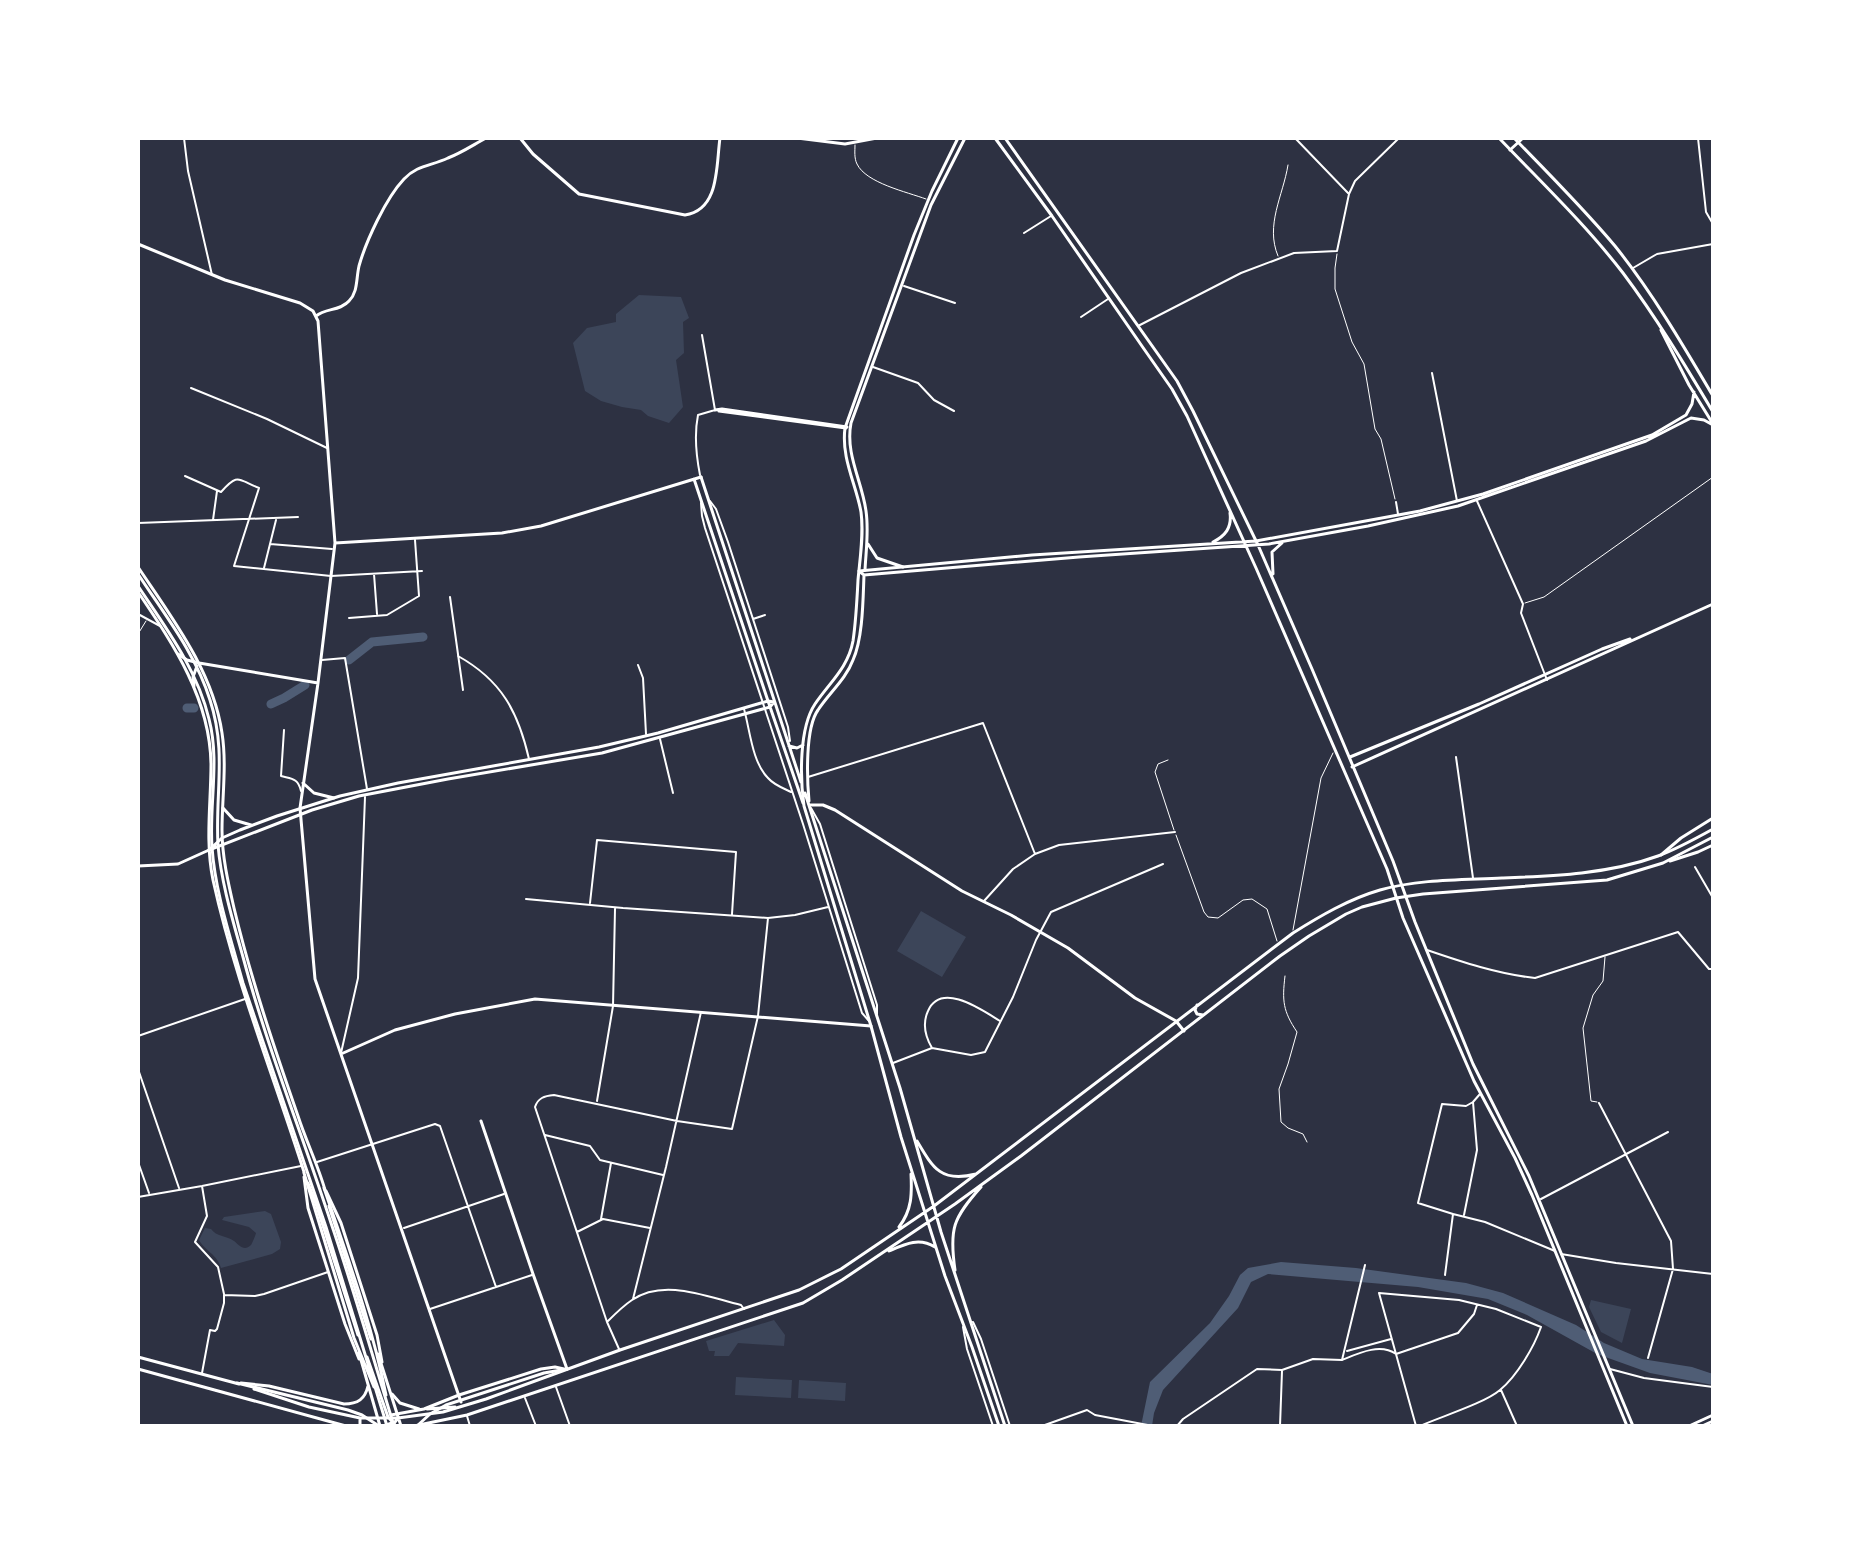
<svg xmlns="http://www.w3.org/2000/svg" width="1851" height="1564" font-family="'Sofia Sans Condensed',sans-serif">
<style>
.green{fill:#3c4559}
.water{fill:#4f5d75}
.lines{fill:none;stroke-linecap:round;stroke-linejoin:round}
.river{stroke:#4f5d75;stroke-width:9}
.service{stroke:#fff;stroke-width:1}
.minor{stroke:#fff;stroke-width:2}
.tertiary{stroke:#fff;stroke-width:3}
.secondary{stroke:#fff;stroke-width:3}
.primary{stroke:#fff;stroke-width:3}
.trunk{stroke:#fff;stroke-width:3}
</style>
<rect width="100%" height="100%" fill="#2d3142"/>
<!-- green -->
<path class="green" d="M639 295 681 297 689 318 683 322 684 353 676 360 683 407 669 423 648 416 641 410 622 407 601 401 585 391 573 343 587 328 616 322V314Z
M921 911 966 937 942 977 897 951Z
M265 1211 271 1214 281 1242 280 1249 272 1254 221 1268C217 1254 205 1251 199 1240L205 1228 211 1229C217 1237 225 1235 234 1241 239 1245 244 1252 251 1245 252 1244 256 1234 256 1233L249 1227 222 1220 224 1217Z
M1591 1300 1631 1309 1622 1343 1601 1332 1589 1307Z
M774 1320 785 1335 784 1346 738 1343 729 1356H714L715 1351H709L706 1341Z
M736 1377 792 1380 791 1398 735 1395Z
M799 1380 846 1383 845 1401 798 1398Z"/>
<!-- water -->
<path class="water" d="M1281 1262 1356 1268 1466 1283 1503 1293 1576 1325 1604 1343 1642 1359 1692 1367 1713 1374V1385L1650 1373 1597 1354 1527 1315 1488 1299 1418 1287 1268 1274 1251 1282 1238 1308 1163 1390 1154 1413 1152 1426H1141L1150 1382 1210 1323 1229 1296 1240 1275 1248 1268Z"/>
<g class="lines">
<!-- river -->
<path class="river" d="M349 660 372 642 423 637
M271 704 284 698 305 685
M187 708H194"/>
<!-- service -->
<path class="service" d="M855 145C855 151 854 158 857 164 866 183 907 192 926 199
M1337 254 1335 268V289L1352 342 1364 364 1375 429 1381 439 1395 499
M1278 256C1265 225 1283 196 1288 165
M1525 603 1544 597 1713 477
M138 634 146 621
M1168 760 1158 764 1155 772 1174 830
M1176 835 1204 912 1208 917 1218 918 1243 900 1252 899 1267 909 1277 941
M1293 930 1321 778 1333 753
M1285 976C1282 1001 1283 1011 1297 1032L1288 1064 1279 1089 1281 1122 1288 1128 1303 1134 1307 1142
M1597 1102 1591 1101 1583 1028 1593 995 1603 981 1605 957"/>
<!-- minor -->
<path class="minor" d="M184 138 188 171 212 275
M1295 138 1348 193
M1698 138 1706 212 1713 224
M1024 233 1051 216
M1633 268 1657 254 1713 244
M904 286 955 303
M1081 317 1108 299
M1138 326 1241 273 1294 253 1337 251 1349 194 1355 181 1399 138
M873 367 918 383 934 400 954 411
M1432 373 1457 501
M191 388 267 419 327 448
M700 475C696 455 694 435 698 415L715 410 702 335
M185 476 221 492C238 473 237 479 259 488L234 566 331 576 422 571
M710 501 716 509 728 542 788 727 790 741
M1477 501 1523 604 1521 613 1547 680
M1396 502 1398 514
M701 503 702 516 705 528 803 824 862 1013 869 1021
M213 520 217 491
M138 523 298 517
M270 544 332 549
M264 568 276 520
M374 574 377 614
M450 597 463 690
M138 614 160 626
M349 618 387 615 419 596 415 540
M753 619 765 615
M458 656C501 680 518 711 529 759
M322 660 345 658 367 789
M638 665 643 678 646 734
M744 709C750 730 752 762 768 778 774 785 783 788 791 792
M284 730 281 776C292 779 298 778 301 791
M660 739 673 793
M1456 757 1473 878
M808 777 983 723 1035 854
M811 808 820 824 877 1005V1014
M1695 867 1713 898
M526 899 623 908 768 918 795 915 828 907
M984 901 1013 869 1035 854 1059 845 1175 832
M590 903 597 840 736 852 732 914
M1427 950C1462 962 1498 974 1535 978L1678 932 1709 969H1713
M138 1036 245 999
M932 1048 971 1055 985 1052 1013 997 1036 940 1051 912 1163 864
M341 1053 358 978 365 797
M893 1063 932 1048C925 1036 922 1024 928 1011 941 981 982 1010 1000 1021
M138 1069 179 1188
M597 1101 613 1006 615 909
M1599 1103 1671 1241 1673 1269 1648 1358
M545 1135 590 1146 600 1160 663 1175
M138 1162 149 1193
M317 1162 435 1124 440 1126 496 1287
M202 1186 207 1216 195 1242 218 1267 224 1294
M138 1197 202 1186 301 1166
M1541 1199 1668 1132
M1453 1214 1418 1203 1442 1104 1466 1106 1473 1102
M1464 1215 1477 1150 1473 1102 1480 1094
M601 1219 611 1163
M404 1228 504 1194
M577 1232 603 1219 650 1228
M1561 1254 1616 1263 1713 1274
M1445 1275 1453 1214 1485 1222 1555 1251
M633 1299 666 1167 701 1012
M430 1309 532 1275
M608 1321C615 1314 623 1306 632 1300 664 1278 707 1297 741 1305L744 1309
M973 1322 981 1339 1010 1426
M963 1327 967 1349 993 1426
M619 1349 607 1322 535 1107C538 1098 544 1096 554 1095L677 1121 732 1129 758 1016 768 918
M1347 1351 1391 1339
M1342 1360C1359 1353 1380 1343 1396 1354L1458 1333 1474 1314 1477 1305
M1610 1369 1644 1378 1713 1387
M202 1373 210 1330 215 1331 217 1329 224 1303V1295L255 1296 264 1294 328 1272
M556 1387 570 1426
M1501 1390 1517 1426
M525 1398 536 1426
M467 1416 470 1426
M1042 1426 1087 1410 1095 1415 1153 1426
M1177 1426 1183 1419 1257 1369 1282 1370 1313 1359 1342 1360 1365 1265
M1280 1426 1282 1371
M1416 1426 1379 1293 1459 1300 1496 1309 1541 1327C1534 1347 1517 1376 1500 1390 1485 1403 1440 1417 1420 1426"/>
<!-- tertiary -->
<path class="tertiary" d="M520 138 533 154 579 194 685 215C720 210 716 165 720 138
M797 138 845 144 877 138
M1510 150 1523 138
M138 244 225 280 300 303 313 311 318 321 335 543 318 683 300 808 315 979 461 1402
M316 316C326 308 340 311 349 301 358 292 356 279 359 266 366 241 386 198 404 179 417 165 431 166 448 158 461 153 473 145 486 138
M715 410 722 409 847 427
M719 411 846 428
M694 479 768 701
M335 543 502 533 541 526 701 477
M178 654 187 660 199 663 318 683
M194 686 193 677 197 666
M1350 757 1479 704 1602 649 1630 639
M1352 767 1713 604
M303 783 314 793 334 798
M810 805H823L835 810 962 891 1011 915 1068 948 1135 998 1176 1021 1184 1031
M138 866 178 864 209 850
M341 1054 395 1030 455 1014 535 999 871 1026
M481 1121 533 1274 567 1369
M304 1177 308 1208 345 1324 359 1359
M326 1191 341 1223 377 1335 382 1362"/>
<!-- secondary -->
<path class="secondary" d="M995 138 1052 216 1144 349 1172 389 1187 416 1256 568 1363 814 1387 869 1403 918 1474 1081 1515 1158 1532 1195 1627 1426
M1005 138 1177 381 1193 411 1258 545 1312 669 1393 861 1415 922 1473 1064 1529 1176 1633 1426
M1661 330 1689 385 1713 424
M1213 542C1225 536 1232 528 1230 513
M859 571 864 575 1079 557 1269 544 1368 526 1458 506 1646 441 1691 418 1704 420 1713 425
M859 571 1032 555 1256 541 1420 511 1483 494 1652 435 1686 415 1692 404 1694 392
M1273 574 1272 552 1282 543
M768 701 774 702 770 707 602 753 448 779 359 796 312 810 209 850 222 838 240 830 277 816 340 796 398 783 599 747 658 733Z
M768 701 803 803
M809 801C807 779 805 728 818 710 829 693 846 679 853 660 863 638 863 599 864 575
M223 808 234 820 251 825
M1661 855 1681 838 1713 818
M1670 861 1698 852 1713 845
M392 1394 400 1403 419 1409
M427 1409 455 1407
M391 1415 424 1409 459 1395 541 1369 555 1367 564 1369
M1689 1426 1713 1415
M1702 1426 1713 1421"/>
<!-- primary -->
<path class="primary" d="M958 138 932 191 914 235 845 428C841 458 856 484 861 512 864 534 860 558 858 580 857 600 856 621 853 641 848 668 829 683 815 704 799 728 800 778 804 806L871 1026 901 1137 945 1276 972 1347 999 1426
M1499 138C1541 182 1586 225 1623 273 1656 317 1685 365 1713 412
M1514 138C1548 173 1583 208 1615 246 1652 292 1683 345 1713 396
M701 477 801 782
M868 544 877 558 903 567
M138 567C172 618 213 671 222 733 227 765 222 798 222 830 222 856 228 882 234 908 251 979 274 1047 298 1116 306 1141 318 1165 325 1190
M865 570C866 550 869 531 866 511 862 481 845 454 851 423L931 205 965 138
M138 592C173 644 210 698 211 764 211 803 205 841 213 880 235 980 273 1074 304 1172
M789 746 797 748 803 745
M805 793 900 1088 941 1232 1005 1426
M1197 1005 1195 1010 1197 1014 1203 1015
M917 1141C933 1168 941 1183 976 1174
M308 1183 316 1204 358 1335
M329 1206 371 1339
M899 1227C912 1210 912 1194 911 1174
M889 1251C905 1244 919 1237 935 1247
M955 1270C949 1229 953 1218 981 1187
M359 1353 380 1426
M378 1354 401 1426
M138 1357 239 1384
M367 1357 388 1417 396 1426
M138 1369 346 1426
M241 1383 269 1386 344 1404C358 1404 365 1399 368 1386
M254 1389 309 1407 360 1418H398L443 1412 486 1399 620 1350 799 1290 841 1269 934 1206 1293 933C1320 916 1349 899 1380 890 1419 879 1462 880 1502 878 1554 876 1609 874 1658 856 1677 849 1695 839 1713 829
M360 1426V1418
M383 1426 395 1422 398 1418
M414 1426 467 1415 803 1303 842 1280 955 1204 1021 1156 1280 956 1309 936 1346 914 1362 907 1396 898 1423 894 1607 880 1663 863 1713 837"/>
<!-- trunk -->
<path class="trunk" d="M138 574C164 614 196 654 210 700 227 752 215 793 218 845 221 882 233 921 243 957 267 1047 302 1134 331 1223 354 1290 373 1358 394 1426
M138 586C166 628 197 669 209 719 220 761 209 804 212 847 215 892 231 939 243 983L326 1227 387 1426
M304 1173 354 1338 374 1387
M324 1188C347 1256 372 1324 386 1395
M237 1383 348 1410 362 1415 379 1426
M417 1426 430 1414 446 1405 544 1373 567 1369"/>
</g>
<!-- border -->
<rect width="1851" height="1564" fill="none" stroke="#ffffff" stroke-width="280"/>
</svg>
